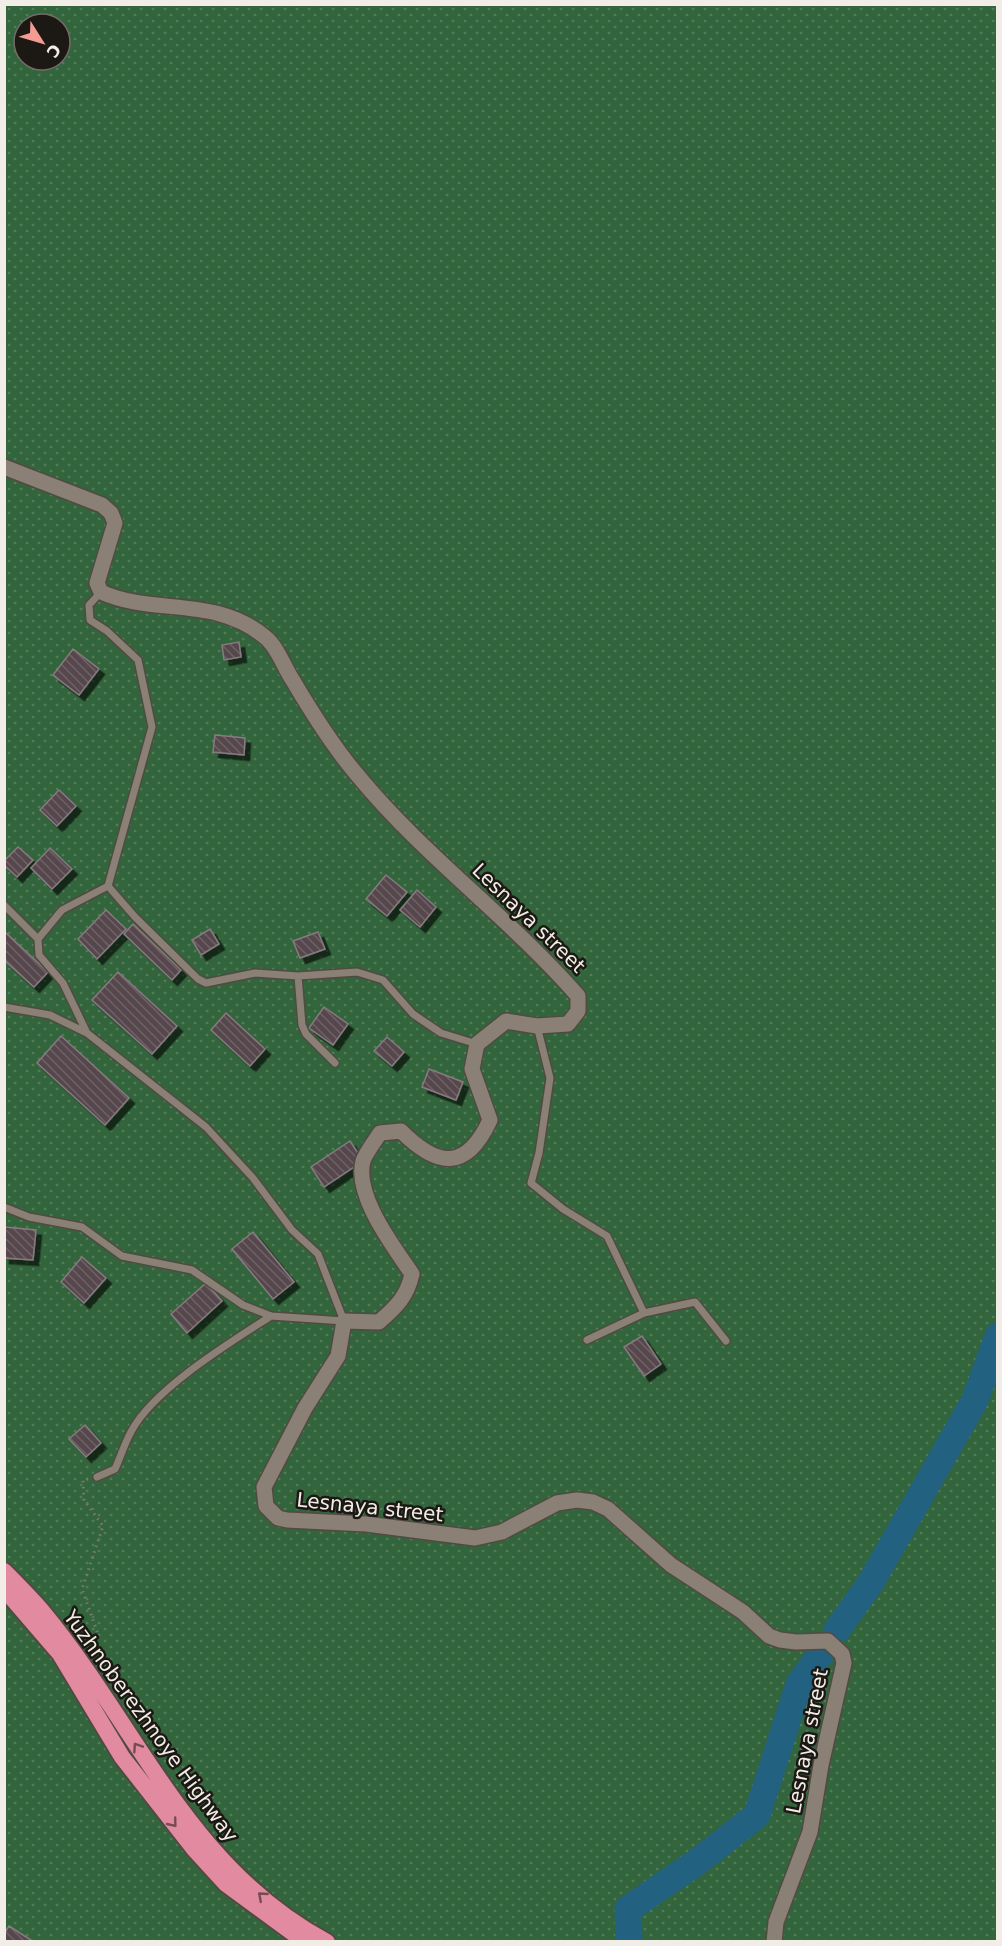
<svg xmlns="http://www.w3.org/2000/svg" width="1002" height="1946" font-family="'DejaVu Sans',sans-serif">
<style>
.park{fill:url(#park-dots);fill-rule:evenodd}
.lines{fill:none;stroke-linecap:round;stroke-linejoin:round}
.river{stroke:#236180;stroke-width:27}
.building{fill:url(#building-back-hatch);stroke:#897a80;stroke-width:1.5;filter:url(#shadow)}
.service-casing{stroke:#524a42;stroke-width:10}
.tertiary-casing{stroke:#524a42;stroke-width:18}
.trunk-casing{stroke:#524a42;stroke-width:20}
.path{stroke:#807870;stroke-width:3;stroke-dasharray:1.5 4.5;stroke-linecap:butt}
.service{stroke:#8b8075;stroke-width:7}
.tertiary{stroke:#8b8075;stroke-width:15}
.trunk{stroke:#e28ba0;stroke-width:16}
.oneway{stroke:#754c52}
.labels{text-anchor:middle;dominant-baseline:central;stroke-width:5;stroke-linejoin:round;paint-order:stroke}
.street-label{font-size:20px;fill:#f3ede7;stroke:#1c1813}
</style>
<defs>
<pattern id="park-dots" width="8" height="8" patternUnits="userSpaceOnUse" patternTransform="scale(1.5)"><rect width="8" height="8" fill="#33653d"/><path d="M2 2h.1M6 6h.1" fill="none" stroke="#517b59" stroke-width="1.8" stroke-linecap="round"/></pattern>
<pattern id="building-back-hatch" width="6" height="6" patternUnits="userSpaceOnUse" patternTransform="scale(1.5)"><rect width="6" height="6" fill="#55474c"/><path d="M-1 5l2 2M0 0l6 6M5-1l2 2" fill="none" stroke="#6e6266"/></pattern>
<filter id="shadow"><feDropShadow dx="5.5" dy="5.5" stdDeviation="0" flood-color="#0009"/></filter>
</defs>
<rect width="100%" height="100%" fill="#382e25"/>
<!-- park -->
<path class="park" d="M5 5H997V1941H5ZM24 24H60V60H24Z"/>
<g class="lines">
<!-- river -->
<path class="river" d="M837 1630 871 1582 975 1400 998 1336
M629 1942 628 1909 697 1862 757 1815 799 1684 822 1652"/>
</g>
<!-- building -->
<path class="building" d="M239 642 241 657 224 660 222 645Z
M73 649 99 669 79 695 53 675Z
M215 735 245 738 244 755 213 752Z
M59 790 76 806 57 826 40 810Z
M18 847 33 860 17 877 4 865V861Z
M50 848 72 869 52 889 31 868Z
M386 875 407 892 387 916 366 899Z
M417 890 436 907 420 927 400 910Z
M106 910 126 929 97 959 78 939Z
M133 924 181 970 172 980 124 934Z
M210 929 219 944 201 955 192 940Z
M4 931 48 972 34 987 4 960Z
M318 932 325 949 300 958 293 941Z
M118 972 177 1026 152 1054 92 1000Z
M324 1007 348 1024 333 1045 309 1028Z
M226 1013 265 1049 250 1066 211 1030Z
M61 1036 129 1098 105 1125 37 1063Z
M387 1037 404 1052 392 1066 374 1051Z
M429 1069 463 1082 456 1100 422 1087Z
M350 1141 363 1161 324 1187 311 1167Z
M4 1227 36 1230 33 1260 4 1258Z
M253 1232 294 1282 273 1299 232 1249Z
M82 1257 106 1278 84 1303 61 1282Z
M206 1283 222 1301 187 1333 171 1314Z
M642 1336 661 1364 644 1376 624 1347Z
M85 1425 101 1443 86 1457 69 1439Z
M9 1926 31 1940 30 1942H4V1934Z"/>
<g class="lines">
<!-- service casing -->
<g class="service-casing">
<path id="service" d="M101 592 89 605 90 620 107 631 138 660 152 727 108 886 135 917 198 979 206 983 255 973 298 976 302 1025 306 1034 335 1063
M4 905 38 939
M298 976 357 972 383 980 413 1014 441 1033 477 1044
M4 1007 50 1015 87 1033
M537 1026 550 1078 539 1153 531 1183 563 1209 607 1236 644 1313 587 1340
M4 1207 29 1217 82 1227 122 1256 192 1270 243 1305 271 1316 344 1321 318 1254 292 1230 253 1178 206 1127 87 1033 63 983 39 955 38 939 62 910 108 886
M644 1313 695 1302 726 1341
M97 1477 115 1469C121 1456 125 1442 132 1430 155 1388 231 1342 271 1316"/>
</g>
<!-- tertiary casing -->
<g class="tertiary-casing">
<path id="tertiary" d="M4 467 102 505 111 513 115 523 97 583 101 592C154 616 215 595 265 637 277 646 284 667 292 679 312 713 333 747 359 777 425 857 510 918 578 996V1011L568 1024 537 1026 506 1021 477 1044 472 1069 490 1120C466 1172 437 1167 401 1131L380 1133C375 1141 366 1152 363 1161 354 1196 394 1247 412 1274 407 1297 396 1307 379 1322L344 1321 338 1356 305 1408 264 1487 266 1506 278 1518 287 1520 366 1524 475 1538 502 1532 557 1503 577 1500 593 1502 608 1509 671 1565 743 1612 769 1636 780 1640 796 1642 828 1641 842 1654 844 1663 821 1765 810 1832 776 1922 774 1942"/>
</g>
<!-- trunk casing -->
<g class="trunk-casing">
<path id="trunk" d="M4 1571C17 1584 30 1597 42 1611 137 1725 188 1868 327 1942
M4 1589 60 1654 122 1757 194 1849 226 1884 305 1942"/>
</g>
<!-- path -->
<path class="path" d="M88 1479 83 1480 84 1500 103 1526 82 1589 98 1634 93 1652"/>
<!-- service -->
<use href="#service" class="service"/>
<!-- tertiary -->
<use href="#tertiary" class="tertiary"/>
<!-- trunk -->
<use href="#trunk" class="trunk"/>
</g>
<!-- one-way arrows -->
<defs><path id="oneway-chevron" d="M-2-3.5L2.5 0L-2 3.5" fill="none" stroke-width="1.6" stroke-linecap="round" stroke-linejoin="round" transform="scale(1.5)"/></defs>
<g class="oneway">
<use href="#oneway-chevron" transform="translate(137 1747) rotate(-124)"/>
<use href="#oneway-chevron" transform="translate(173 1823) rotate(51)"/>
<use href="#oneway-chevron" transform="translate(262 1896) rotate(-139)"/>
</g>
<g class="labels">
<!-- street labels -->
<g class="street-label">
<text transform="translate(529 918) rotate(44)">Lesnaya street</text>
<text transform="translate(370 1507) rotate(6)">Lesnaya street</text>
<text transform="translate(151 1726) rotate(54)">Yuzhnoberezhnoye Highway</text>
<text transform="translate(807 1741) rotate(-79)">Lesnaya street</text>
</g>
</g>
<!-- border -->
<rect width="1002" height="1946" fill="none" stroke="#f3ede7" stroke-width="12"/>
<!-- north arrow -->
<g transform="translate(42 42) rotate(127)"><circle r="28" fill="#1c1813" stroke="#726d68" stroke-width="1.5"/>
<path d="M0-4.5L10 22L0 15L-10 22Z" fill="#f59c92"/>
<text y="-9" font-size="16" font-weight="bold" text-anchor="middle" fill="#f3ede7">С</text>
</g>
</svg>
